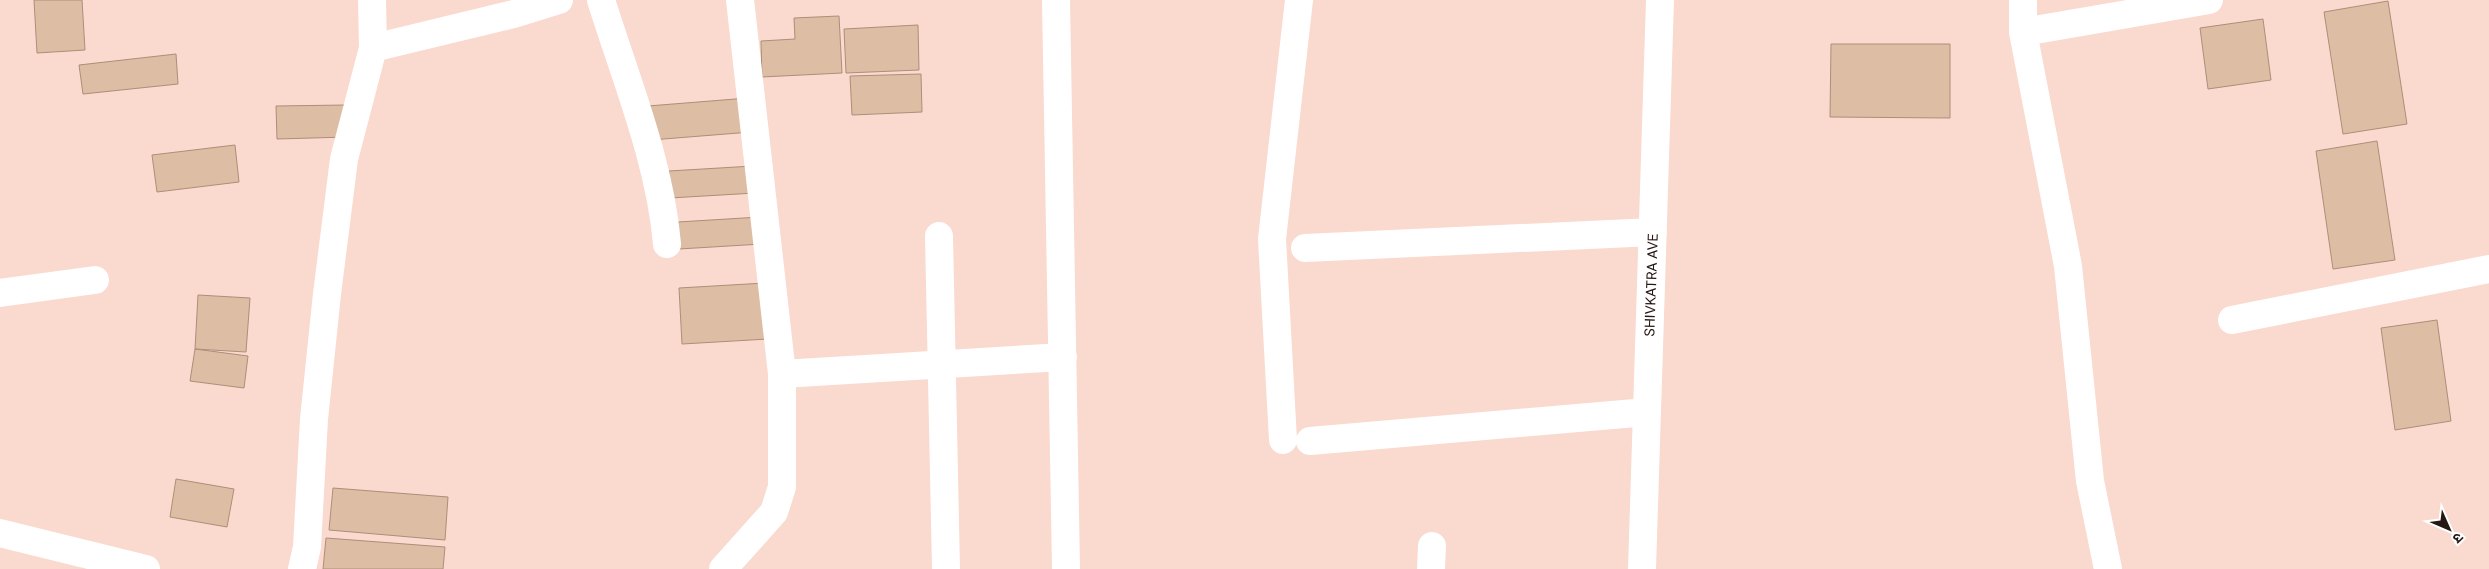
<svg xmlns="http://www.w3.org/2000/svg" width="2489" height="569" font-family="Roboto,'Noto Sans Devanagari',sans-serif">
<style>
.building{fill:#debda5;stroke:#ae8e78}
.lines{fill:none;stroke-linecap:round;stroke-linejoin:round}
.minor{stroke:#fff;stroke-width:28}
.labels{text-anchor:middle;dominant-baseline:central;stroke-width:4.5;stroke-linejoin:round;paint-order:stroke}
.street-label{font-size:14px;fill:#251713;stroke:#fff}
</style>
<rect width="100%" height="100%" fill="#fad9cf"/>
<!-- building -->
<path class="building" d="M34 0H82L85 50 37 53Z
M2388 1 2407 124 2343 134 2324 12Z
M839 16 842 73 762 77 761 41 795 39 794 18Z
M2263 19 2271 80 2208 89 2200 28Z
M918 25 919 70 846 73 844 29Z
M1831 44H1950V118L1830 117Z
M176 54 178 84 83 94 79 65Z
M921 74 922 112 852 115 850 76Z
M748 98 751 132 651 140 648 106Z
M346 105 347 137 277 139 276 106Z
M2377 141 2395 260 2333 269 2316 151Z
M235 145 239 182 157 192 152 155Z
M753 166 755 193 670 198 669 171Z
M760 217 762 244 679 249 678 222Z
M765 283 768 339 682 344 679 288Z
M198 295 250 298 246 352 195 349Z
M2437 320 2451 421 2395 430 2381 328Z
M195 349 248 356 244 388 190 381Z
M176 479 234 489 227 527 170 517Z
M333 488 448 497 445 540 329 530Z
M326 538 445 547 443 569H323Z"/>
<g class="lines">
<!-- minor -->
<path class="minor" d="M372 0 373 48
M601 0C626 80 660 161 667 244
M1056 0 1066 569
M2023 0V32L2209 0
M2023 32 2068 266 2090 481 2108 569
M939 236 946 569
M1305 248 1653 232
M0 293 95 280
M2232 320 2489 269
M782 374 1063 357
M1283 440 1272 239 1299 0
M1310 441 1647 412
M0 533 146 569
M302 569 307 547 314 419 327 294 344 159 373 48 514 14 559 0
M723 569 774 512 782 487V374L740 0
M1431 569 1432 546
M1642 569 1660 0"/>
</g>
<g class="labels">
<!-- street labels -->
<g class="street-label">
<text transform="translate(1651 285) rotate(-88)">SHIVKATRA AVE</text>
</g>
</g>
<!-- north arrow -->
<g transform="translate(2449 529) rotate(135)" stroke="#ffffff" stroke-width="4" paint-order="stroke">
<path d="M0-4L9 19L0 12L-9 19Z" fill="#251713"/>
<text y="-8" font-size="14" font-weight="bold" text-anchor="middle" fill="#251713">उ</text>
</g>
</svg>
